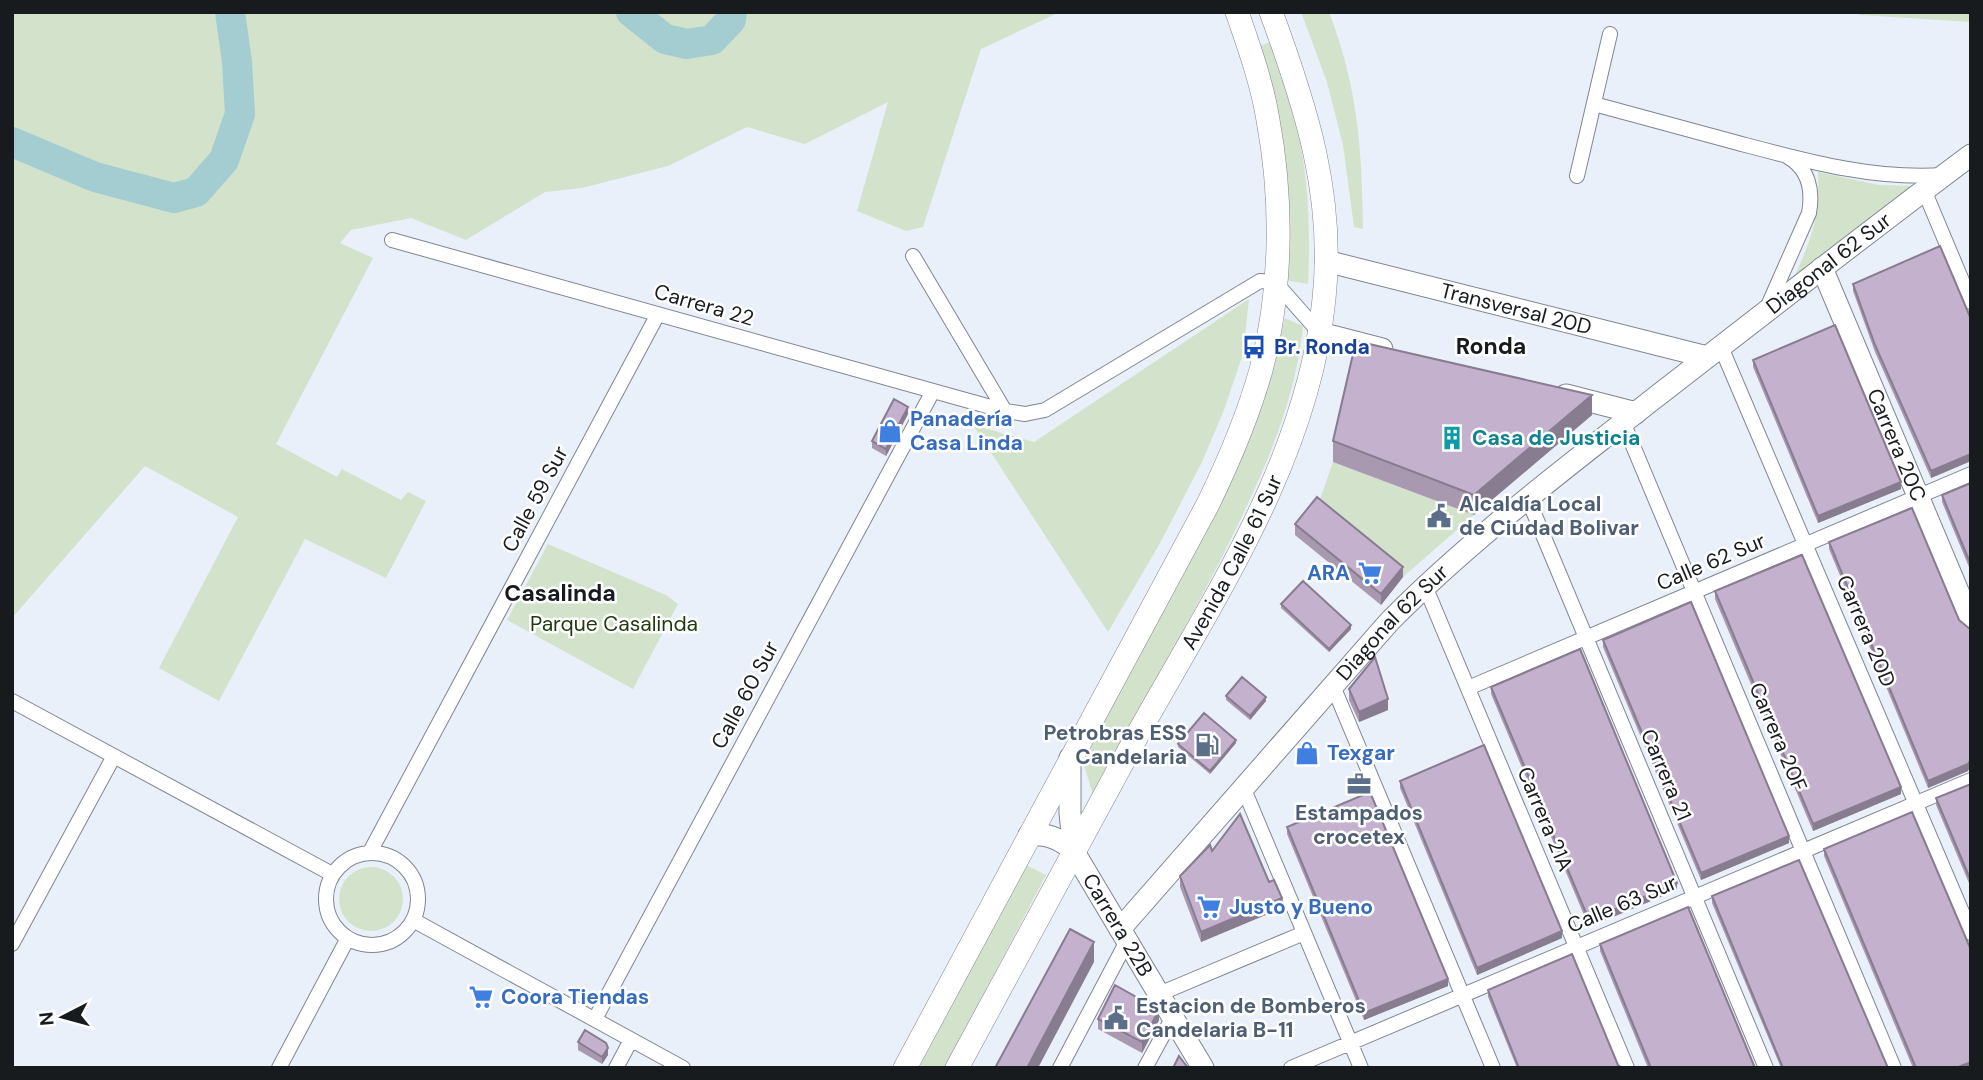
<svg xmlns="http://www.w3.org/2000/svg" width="1983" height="1080" font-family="'DM Sans',sans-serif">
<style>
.green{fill:#d3e2cb}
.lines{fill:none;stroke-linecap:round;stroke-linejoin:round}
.river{stroke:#a3cdd0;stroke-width:30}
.street-casing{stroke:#80868f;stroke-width:16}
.secondary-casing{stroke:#80868f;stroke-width:23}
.primary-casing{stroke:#80868f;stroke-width:24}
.street{stroke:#fff;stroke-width:14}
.secondary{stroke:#fff;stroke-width:21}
.primary{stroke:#fff;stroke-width:23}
.wall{fill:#a898b0}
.shaded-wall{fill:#887c90}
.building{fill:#c3b1cd;stroke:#887c90;stroke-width:2}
.labels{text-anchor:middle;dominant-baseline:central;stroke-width:5;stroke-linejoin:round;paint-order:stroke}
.street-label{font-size:21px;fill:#181b1e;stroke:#fff}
.transit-label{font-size:21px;font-weight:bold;fill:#164399;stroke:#fff;text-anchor:start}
.shop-label{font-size:21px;font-weight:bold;fill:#366cbe;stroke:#fff;text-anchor:start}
.culture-label{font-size:21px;font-weight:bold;fill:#0d838f;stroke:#fff;text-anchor:start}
.service-label{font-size:21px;font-weight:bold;fill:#4e5e75;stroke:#fff;text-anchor:start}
.park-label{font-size:21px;fill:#1f380d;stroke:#fff}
.neighbourhood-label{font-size:23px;font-weight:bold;fill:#181b1e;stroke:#fff}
</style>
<rect width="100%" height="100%" fill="#e9f0fa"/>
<!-- green -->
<path class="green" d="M12 12H1060L981 49 923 227 906 231 857 211 888 102 805 144 747 127 668 166 582 188 545 192 466 240 411 218 351 230 340 243 373 258 276 444 337 477 342 469 401 500 408 492 426 501 386 578 305 539 219 701 159 668 238 517 145 466 12 618Z
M1301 12H1329C1358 88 1362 149 1363 229L1354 227 1343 145 1327 82Z
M1855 12H1971V22L1860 15Z
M1270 42C1278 65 1286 87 1293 110 1308 166 1311 226 1308 284L1285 280 1260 46Z
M1818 172 1879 185 1915 186 1794 278C1812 237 1820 217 1818 172Z
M1249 299 1243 354 1224 410 1202 462 1159 545 1108 632 973 425 1034 442Z
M1285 318 1303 326C1295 409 1257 487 1220 561 1179 640 1135 717 1093 795L1082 758 1231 482 1252 433 1271 373Z
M1333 462 1474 515 1403 577 1317 508Z
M548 544 666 595 678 604 633 689 507 620Z
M1026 865 1046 875 945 1068H919Z
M339 899a32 32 0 1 1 64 0a32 32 0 1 1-64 0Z"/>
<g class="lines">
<!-- river -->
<path class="river" d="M631 12 665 39 687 44 712 40 731 20 732 12
M12 142 95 177 174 198 196 192 224 160 240 114 237 62 230 12"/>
<!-- street casing -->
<g class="street-casing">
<path id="street" d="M1594 104C1642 117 1690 130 1738 143 1806 161 1874 180 1944 175
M1577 176 1610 34
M1924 190 1971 302
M392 240 1005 411 1025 414 1045 410 1260 281 1275 282 1320 333
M913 256 1005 411
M1767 308 1809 213C1813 191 1809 169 1788 157
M1721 347 1971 933
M1623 422 1894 1068
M1528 499 1766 1068
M1425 586 1627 1068
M1333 686 1493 1068
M1468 688 1971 474
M12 701 332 874
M1243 787 1361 1068
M370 852 658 314
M326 899a46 46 0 1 1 92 0a46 46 0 1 1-92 0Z
M413 920 683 1068
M12 944 114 756
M1159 994 1304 933
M595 1019 933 391
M279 1068 348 938
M616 1068 631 1040
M1060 1068 1127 941
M1145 1068 1173 1017
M1291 1068 1971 780"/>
</g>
<!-- secondary casing -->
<g class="secondary-casing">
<g id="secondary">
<path id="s1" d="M1326 261 1707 357"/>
<path id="s2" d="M1822 268 1971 622"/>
<path d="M1320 333 1382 349"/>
<path d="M1566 395 1636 413"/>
<path d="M1070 758V813L1074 852"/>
<path id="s3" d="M1029 835C1047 833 1062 839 1074 852L1203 1068"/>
<path id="s4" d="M1120 929 1389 622C1470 540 1562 471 1652 400 1758 318 1864 235 1971 155"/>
</g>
</g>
<!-- primary casing -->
<g class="primary-casing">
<g id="primary">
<path d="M905 1068 1208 504C1229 461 1248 416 1261 370 1282 291 1283 201 1268 120 1262 83 1249 47 1237 12"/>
<path id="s5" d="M957 1068C1018 956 1078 843 1139 732 1215 596 1308 458 1324 299 1335 196 1306 107 1271 12"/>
</g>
</g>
<!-- street -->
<use href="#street" class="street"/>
<!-- secondary -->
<use href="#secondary" class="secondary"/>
<!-- primary -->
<use href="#primary" class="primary"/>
</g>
<!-- wall -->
<path class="wall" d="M1853 284 1971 319V461L1931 478 1875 352 1853 291Z
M1753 360 1901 489 1818 523 1753 367Z
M908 414 886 456 872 448V441Z
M1592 415 1474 515 1333 462V441Z
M1971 483V572L1942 502V495Z
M1295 524 1403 577 1381 605 1295 535Z
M1829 542 1968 771 1928 788 1829 549Z
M1715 591 1901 794 1813 831 1715 599Z
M1281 604 1351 629 1329 652 1281 608Z
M1603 640 1789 843 1701 880 1603 647Z
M1491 687 1677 890 1589 927 1491 694Z
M1349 689 1388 710 1359 722 1349 700Z
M1226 696 1266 701 1250 720 1226 700Z
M1236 743 1210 774 1178 747V744Z
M1400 781 1562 938 1477 975 1400 788Z
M1971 784V888L1936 805V798Z
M1287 827 1448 986 1364 1020 1287 834Z
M1824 849 1971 1068H1913L1824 856Z
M1212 851 1269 882 1282 908 1201 942 1180 887V876Z
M1712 896 1888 1068H1781L1712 903Z
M1600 944 1755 1068H1648L1600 951Z
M1488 990 1618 1065 1622 1068H1517L1488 997Z
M1098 1019 1159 1020 1142 1053 1098 1029Z
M578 1042 608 1055 602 1064 578 1050Z"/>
<!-- shaded-wall -->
<path class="shaded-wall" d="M1592 395V415L1474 515V495Z
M908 407V414L886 456V449Z
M1971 454V461L1931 478V471Z
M1901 482V489L1818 523V516Z
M1403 567V577L1381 605V594Z
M1351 625V629L1329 652V649Z
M1266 697V701L1250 720V716Z
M1388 699V710L1359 722V712Z
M1236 740V743L1210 774V771Z
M1971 759V766L1968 771 1928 788V781Z
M1901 787V794L1813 831V824Z
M1789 836V843L1701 880V873Z
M1677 883V890L1589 927V920Z
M1282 898V908L1201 942V932Z
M1562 931V938L1477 975V968Z
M1094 942V962L1038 1068H1027Z
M1448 979V986L1364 1020V1013Z
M1159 1010V1020L1142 1053V1042Z
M608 1048V1055L602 1064V1057Z
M1971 1062V1068H1956Z"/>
<!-- building -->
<path class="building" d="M1940 246 1971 319V454L1931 471 1875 345 1853 284Z
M1835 325 1901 482 1818 516 1753 360Z
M1356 341 1592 395 1474 495 1333 441Z
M894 399 908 407 886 449 872 441Z
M1971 483V565L1942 495Z
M1317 497 1403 567 1381 594 1295 524Z
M1912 508 1959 620 1970 629 1971 632V759L1968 764 1928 781 1829 542Z
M1802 555 1901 787 1813 824 1715 591Z
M1303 581 1351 625 1329 649 1281 604Z
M1691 602 1789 836 1701 873 1603 640Z
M1580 649 1677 883 1589 920 1491 687Z
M1375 657 1388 699 1359 712 1349 689Z
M1242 677 1266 697 1250 716 1226 696Z
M1204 713 1236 740 1210 771 1178 744Z
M1484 745 1562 931 1477 968 1400 781Z
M1971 784V881L1936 798Z
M1370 792 1448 979 1364 1013 1287 827Z
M1912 812 1971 950V1062L1956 1068H1916L1824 849Z
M1240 814 1269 882 1274 880 1282 898 1201 932 1180 876 1210 845 1212 851Z
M1799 860 1888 1068H1783L1712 896Z
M1688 907 1755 1068H1651L1600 944Z
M1070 929 1094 942 1027 1068H995Z
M1572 954 1618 1065 1622 1068H1519L1488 990Z
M1115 985 1159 1010 1142 1042 1098 1019Z
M585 1030 606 1043 608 1048 602 1057 578 1042Z
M1179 1056 1188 1068H1173Z"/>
<!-- icons -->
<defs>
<g id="bus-bare" transform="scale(1.89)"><path d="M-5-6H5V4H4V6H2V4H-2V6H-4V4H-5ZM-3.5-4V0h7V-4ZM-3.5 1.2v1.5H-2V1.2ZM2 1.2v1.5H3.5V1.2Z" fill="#1a4fb4" stroke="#fff" stroke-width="2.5" paint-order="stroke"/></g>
<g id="shop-bare" transform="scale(1.89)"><path d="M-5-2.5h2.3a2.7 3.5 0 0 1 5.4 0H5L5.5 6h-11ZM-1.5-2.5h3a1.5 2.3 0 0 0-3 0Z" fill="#3f7fe0" stroke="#fff" stroke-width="2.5" paint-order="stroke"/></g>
<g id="building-bare" transform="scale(1.89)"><path d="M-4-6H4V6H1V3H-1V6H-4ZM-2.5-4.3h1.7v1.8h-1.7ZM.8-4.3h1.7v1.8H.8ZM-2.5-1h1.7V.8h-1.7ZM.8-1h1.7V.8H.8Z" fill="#0f9aa8" stroke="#fff" stroke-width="2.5" paint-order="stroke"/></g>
<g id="civic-bare" transform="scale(1.89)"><path d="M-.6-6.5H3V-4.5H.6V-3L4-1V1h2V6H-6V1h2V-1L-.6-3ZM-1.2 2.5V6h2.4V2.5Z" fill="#5c6f8a" stroke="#fff" stroke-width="2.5" paint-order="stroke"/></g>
<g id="supermarket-bare" transform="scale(1.89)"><path d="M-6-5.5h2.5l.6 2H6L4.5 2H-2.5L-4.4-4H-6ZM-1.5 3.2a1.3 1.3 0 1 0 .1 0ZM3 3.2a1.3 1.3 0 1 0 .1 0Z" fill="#3f7fe0" stroke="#fff" stroke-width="2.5" paint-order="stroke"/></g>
<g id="fuel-bare" transform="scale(1.89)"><path d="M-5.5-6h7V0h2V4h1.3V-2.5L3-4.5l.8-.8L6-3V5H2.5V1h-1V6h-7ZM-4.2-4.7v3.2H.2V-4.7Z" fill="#5c6f8a" stroke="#fff" stroke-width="2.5" paint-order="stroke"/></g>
<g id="office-bare" transform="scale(1.89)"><path d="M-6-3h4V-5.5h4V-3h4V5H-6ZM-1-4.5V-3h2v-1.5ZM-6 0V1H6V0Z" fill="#5c6f8a" stroke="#fff" stroke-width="2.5" paint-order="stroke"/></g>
</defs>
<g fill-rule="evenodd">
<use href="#bus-bare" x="1254" y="347"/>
<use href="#shop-bare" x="890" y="431"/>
<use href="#building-bare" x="1452" y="438"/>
<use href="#civic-bare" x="1439" y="516"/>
<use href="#supermarket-bare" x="1370" y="573"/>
<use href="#fuel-bare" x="1207" y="745"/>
<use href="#shop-bare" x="1307" y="753"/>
<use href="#office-bare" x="1359" y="784"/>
<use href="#supermarket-bare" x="1209" y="907"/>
<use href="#supermarket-bare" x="481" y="997"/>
<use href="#civic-bare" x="1116" y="1018"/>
</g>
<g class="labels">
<!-- street labels -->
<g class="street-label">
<text stroke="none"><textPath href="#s4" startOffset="976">Diagonal 62 Sur</textPath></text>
<text transform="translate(704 305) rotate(16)">Carrera 22</text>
<text stroke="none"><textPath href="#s1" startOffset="196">Transversal 20D</textPath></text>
<text stroke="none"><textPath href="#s2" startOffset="192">Carrera 20C</textPath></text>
<text transform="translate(535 499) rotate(-62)">Calle 59 Sur</text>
<text stroke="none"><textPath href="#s5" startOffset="576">Avenida Calle 61 Sur</textPath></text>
<text transform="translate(1711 562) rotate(-23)">Calle 62 Sur</text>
<text stroke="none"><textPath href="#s4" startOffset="410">Diagonal 62 Sur</textPath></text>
<text transform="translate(1866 631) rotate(67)">Carrera 20D</text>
<text transform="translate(745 695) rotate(-62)">Calle 60 Sur</text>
<text transform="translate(1778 737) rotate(67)">Carrera 20F</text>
<text transform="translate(1666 775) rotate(67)">Carrera 21</text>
<text transform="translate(1545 819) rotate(67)">Carrera 21A</text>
<text transform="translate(1622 904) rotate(-23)">Calle 63 Sur</text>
<text stroke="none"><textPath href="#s3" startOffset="135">Carrera 22B</textPath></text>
</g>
<!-- transit labels -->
<g class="transit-label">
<text x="1274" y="347">Br. Ronda</text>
</g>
<!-- shop labels -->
<g class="shop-label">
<text x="910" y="419">Panadería<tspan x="910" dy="24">Casa Linda</tspan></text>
<text x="1350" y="573" text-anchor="end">ARA</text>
<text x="1327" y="753">Texgar</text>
<text x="1229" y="907">Justo y Bueno</text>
<text x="501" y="997">Coora Tiendas</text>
</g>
<!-- culture labels -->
<g class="culture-label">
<text x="1472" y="438">Casa de Justicia</text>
</g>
<!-- service labels -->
<g class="service-label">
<text x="1459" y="504">Alcaldía Local<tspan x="1459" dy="24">de Ciudad Bolivar</tspan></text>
<text x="1187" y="733" text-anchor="end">Petrobras ESS<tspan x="1187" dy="24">Candelaria</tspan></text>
<text x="1359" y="813" text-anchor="middle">Estampados<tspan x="1359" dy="24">crocetex</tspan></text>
<text x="1136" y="1006">Estacion de Bomberos<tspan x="1136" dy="24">Candelaria B-11</tspan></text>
</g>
<!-- park labels -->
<g class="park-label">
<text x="614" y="624">Parque Casalinda</text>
</g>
<!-- neighbourhood labels -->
<g class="neighbourhood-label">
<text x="1491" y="346">Ronda</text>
<text x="560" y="593">Casalinda</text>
</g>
</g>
<!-- border -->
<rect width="1983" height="1080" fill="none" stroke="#181b1e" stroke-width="28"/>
<!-- north arrow -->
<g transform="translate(63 1017) rotate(264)" stroke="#ffffff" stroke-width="5" paint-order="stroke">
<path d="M0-5L12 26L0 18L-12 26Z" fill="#181b1e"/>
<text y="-10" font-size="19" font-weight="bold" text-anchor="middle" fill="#181b1e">N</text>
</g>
</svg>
